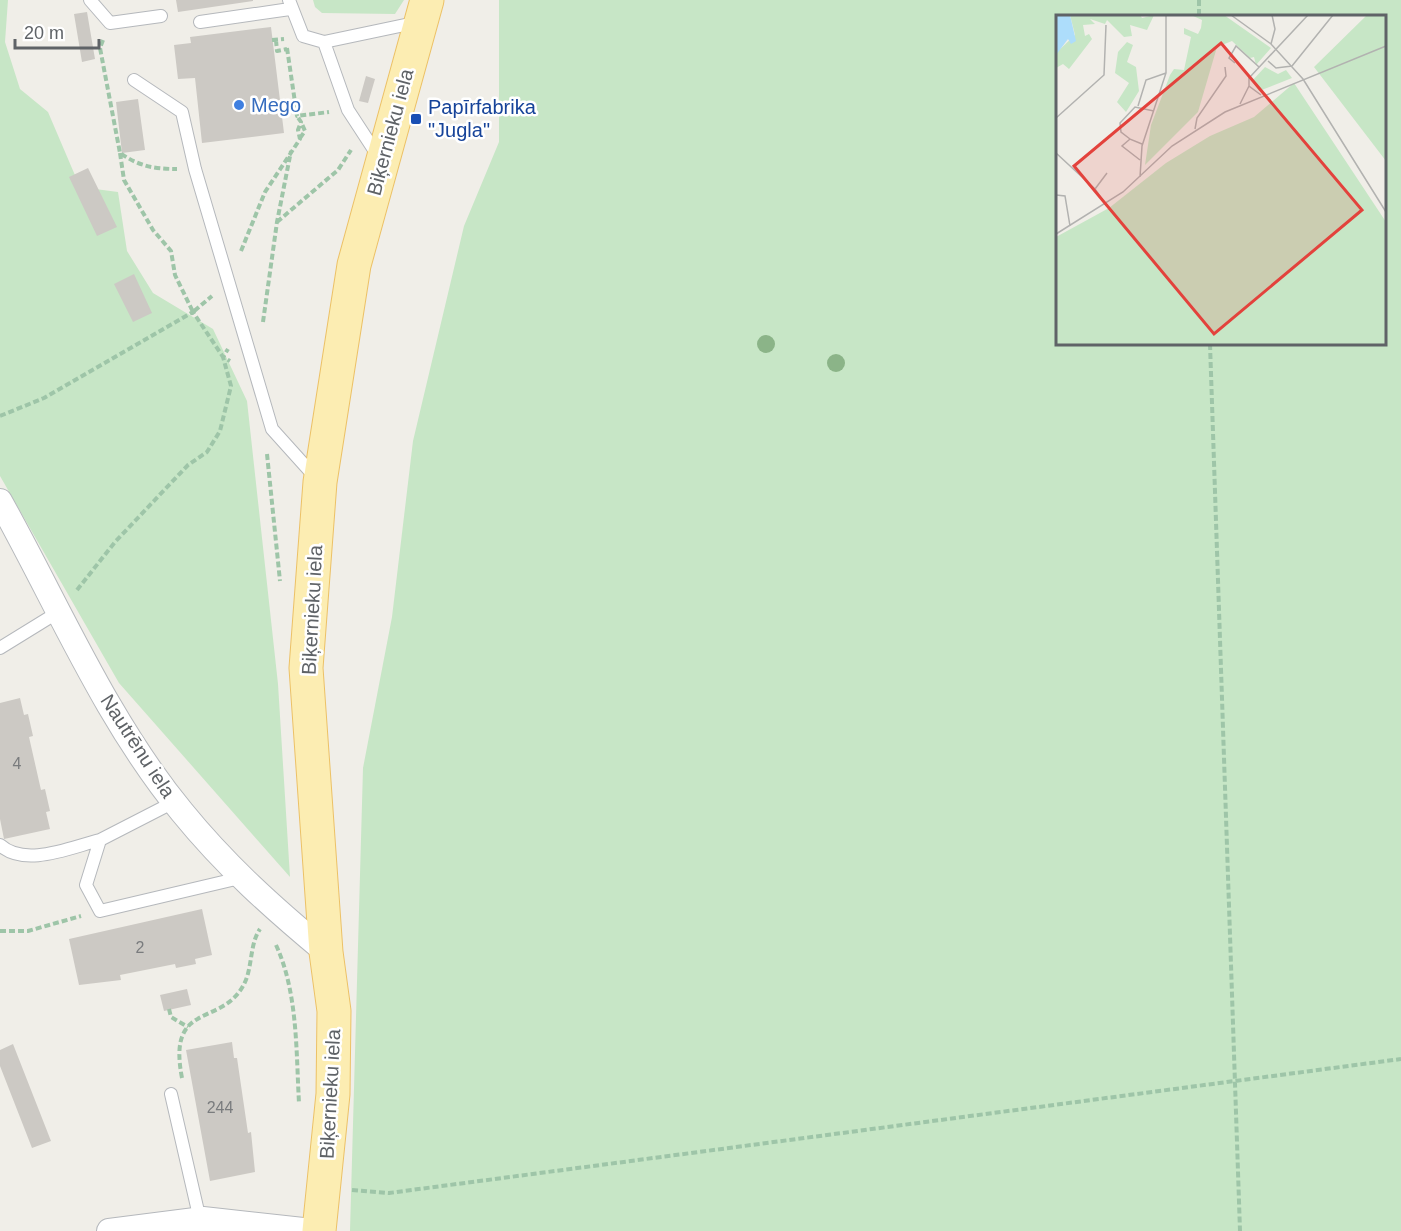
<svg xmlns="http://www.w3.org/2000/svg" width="1401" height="1231" font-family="Helvetica,sans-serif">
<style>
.green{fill:#c7e6c6;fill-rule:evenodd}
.building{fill:#ccc9c4}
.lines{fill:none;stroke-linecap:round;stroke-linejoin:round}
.lane-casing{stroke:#b5b8bc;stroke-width:14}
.street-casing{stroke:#b5b8bc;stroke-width:26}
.primary-casing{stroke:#ecc166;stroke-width:35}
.path{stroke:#9ec5a8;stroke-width:4;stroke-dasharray:6 3;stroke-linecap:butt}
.lane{stroke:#fff;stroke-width:12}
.street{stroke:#fff;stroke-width:24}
.primary{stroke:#fcedb2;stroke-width:33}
.tree{fill:#8bb488}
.shop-dot{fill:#3f7fe0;stroke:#fff;stroke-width:2}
.transit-dot{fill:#1a4fb4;stroke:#fff;stroke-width:2}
.labels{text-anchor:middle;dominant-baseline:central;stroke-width:5;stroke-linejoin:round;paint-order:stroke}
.number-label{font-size:16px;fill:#7a7c7e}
.shop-label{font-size:20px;fill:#366cbe;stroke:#fff;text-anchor:start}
.transit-label{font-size:20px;fill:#164399;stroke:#fff;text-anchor:start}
.street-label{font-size:20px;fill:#5f6367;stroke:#fff}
.inset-road{fill:none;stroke:#b2b2b0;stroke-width:1.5}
.view{fill:#e3423c;fill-opacity:0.15;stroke:#e3423c;stroke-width:3}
.inset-edge{fill:none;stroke:#5f6367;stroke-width:3}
</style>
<rect width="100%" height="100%" fill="#f0eee8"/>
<!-- green -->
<path class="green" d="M0 0H8L5 42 20 89 48 112 80 187 118 192 127 251 153 293 213 329 247 401 278 684 290 877 119 683 0 476Z
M313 0H404L395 14 322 13 315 7Z
M499 0H1401V1231H350L363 768 392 617 413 441 464 226 499 142ZM1058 16H1384V344H1058Z"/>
<!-- building -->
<path class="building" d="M176 0H253V1L178 12Z
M87 12 95 59 82 62 74 14Z
M271 27 284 133 202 143 195 78 178 79 174 45 191 43 190 37Z
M366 76 375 79 368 103 359 101Z
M138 99 145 150 122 153 116 102Z
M88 168 117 227 97 236 69 177Z
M134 274 152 313 133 322 114 284Z
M20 698 24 715 28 714 33 736 29 737 41 790 45 789 50 811 46 812 50 829 4 839 0 819V703Z
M202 909 212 955 195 959 196 964 176 968 175 964 120 975 121 980 79 985 69 939Z
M187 989 191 1005 164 1011 160 995Z
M232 1042 234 1058H237L248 1133 251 1132 255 1172 210 1181 186 1050Z
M13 1044 51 1141 32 1148 0 1066V1050Z"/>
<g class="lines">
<!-- lane casing -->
<g class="lane-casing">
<path id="lane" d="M90 0 110 23 161 16
M289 0 303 36 324 42 419 22
M200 22 290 9
M324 42 348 110 378 156
M134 80 182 112 195 169 272 429 317 479
M0 648 60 611
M174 802 100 840 86 885 100 911 240 878
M0 845C25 868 71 847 100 840
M171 1094 200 1220"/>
</g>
<!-- street casing -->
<g class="street-casing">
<path id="street" d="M0 501C58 605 106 720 182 812 225 865 274 909 326 952
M109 1231 203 1219 312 1231"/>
</g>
<!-- primary casing -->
<g class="primary-casing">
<path id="primary" d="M319 1231 333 1094 334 1011 326 952 306 668 320 482 354 265 427 0"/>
</g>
<!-- path -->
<path class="path" d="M1199 0V16
M103 40 100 48 120 153C139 166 153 169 177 169
M272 40 284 39
M276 40 277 51 287 49
M287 48 297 116 329 112
M300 138 305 131 301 122
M120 153 124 180 153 230 171 251 175 275 193 312 212 296
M277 222 338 170 351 150
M241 251 265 192 300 139 298 130 301 122 297 116
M263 322 277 222 291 151
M1210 344 1240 1231
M0 416 44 398 193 312 223 357 230 361
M267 454 280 581
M77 590 115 542 188 465 207 452 220 431 231 386 223 357 228 349
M0 931H28L81 916
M276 945C298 993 296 1051 299 1103
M169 1009 171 1017 188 1027
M182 1078C167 1001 220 1027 243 986 253 969 249 945 260 929
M352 1190 389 1193 1401 1059"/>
<!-- lane -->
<use href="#lane" class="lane"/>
<!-- street -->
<use href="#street" class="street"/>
<!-- primary -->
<use href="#primary" class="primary"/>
</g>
<!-- trees -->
<g class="tree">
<circle cx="766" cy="344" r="9"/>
<circle cx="836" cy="363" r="9"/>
</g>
<!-- markers -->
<circle class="shop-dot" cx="239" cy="105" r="6"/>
<rect class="transit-dot" x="410" y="113" width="12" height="12" rx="3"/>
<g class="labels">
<!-- number labels -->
<g class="number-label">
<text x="17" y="763">4</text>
<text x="140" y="947">2</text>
<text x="220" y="1107">244</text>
</g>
<!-- shop labels -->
<g class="shop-label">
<text x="251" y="105">Mego</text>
</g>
<!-- transit labels -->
<g class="transit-label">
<text x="428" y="107">Papīrfabrika<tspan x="428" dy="23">"Jugla"</tspan></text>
</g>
<!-- street labels -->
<g class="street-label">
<text transform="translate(390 132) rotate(-75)">Biķernieku iela</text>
<text transform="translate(312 610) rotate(-87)">Biķernieku iela</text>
<text transform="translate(138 746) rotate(57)">Nautrēnu iela</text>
<text transform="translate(330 1094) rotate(-87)">Biķernieku iela</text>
</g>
</g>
<!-- overview -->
<g transform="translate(1056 15)">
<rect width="330" height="330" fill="#f0eee8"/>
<path d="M14 0H84L86 3 98 0 91 15 74 10 76 21 68 22 51 5 49 9 34 4 39 9 27 10 29 21 33 19 36 24 13 54 7 49 0 53V38L19 20ZM135 0H168L215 33 200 50 198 42 194 43 176 26 161 32 142 97 89 150 95 110 114 60 118 54 128 55 135 22 128 19V13L142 19 145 13 146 5ZM311 0H330V146L258 52ZM71 27 77 30 71 47 80 52 83 76 70 97 61 87 73 68 59 58 62 37ZM209 52 222 59 230 55 236 63 203 76 196 66ZM238 68 330 207V330H0V222L53 193 110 148 154 121 198 102Z" fill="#c7e6c6"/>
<path d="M0 0H14L20 26 15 29 12 24 0 40Z" fill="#adddfb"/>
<path class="inset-road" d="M175 0 215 29 247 64M215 29 219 14 216 0M212 46 220 53 236 51 277 0M179 48 173 43 180 31 203 52M247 64 330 197M205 80 193 71V63L252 0M184 89 193 71M82 91 90 65 110 58M0 103 48 60 50 10M139 114 141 103 170 61 169 52M74 124 65 117 64 108 79 92 98 96M0 138 39 174 50 190M84 145 66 131 74 124 86 129M84 162 86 131 110 58V0M39 174 51 158M0 180 9 181 14 211M0 219 67 177 116 131 169 97 330 31"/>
<path class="view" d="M165 28 306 195 158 319 18 151Z"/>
<rect width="330" height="330" class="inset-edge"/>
</g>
<!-- scale -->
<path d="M15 39v9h84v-9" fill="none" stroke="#5f6367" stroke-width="3"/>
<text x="24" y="39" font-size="18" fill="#5f6367" stroke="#ffffff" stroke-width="4.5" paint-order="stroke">20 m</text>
</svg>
